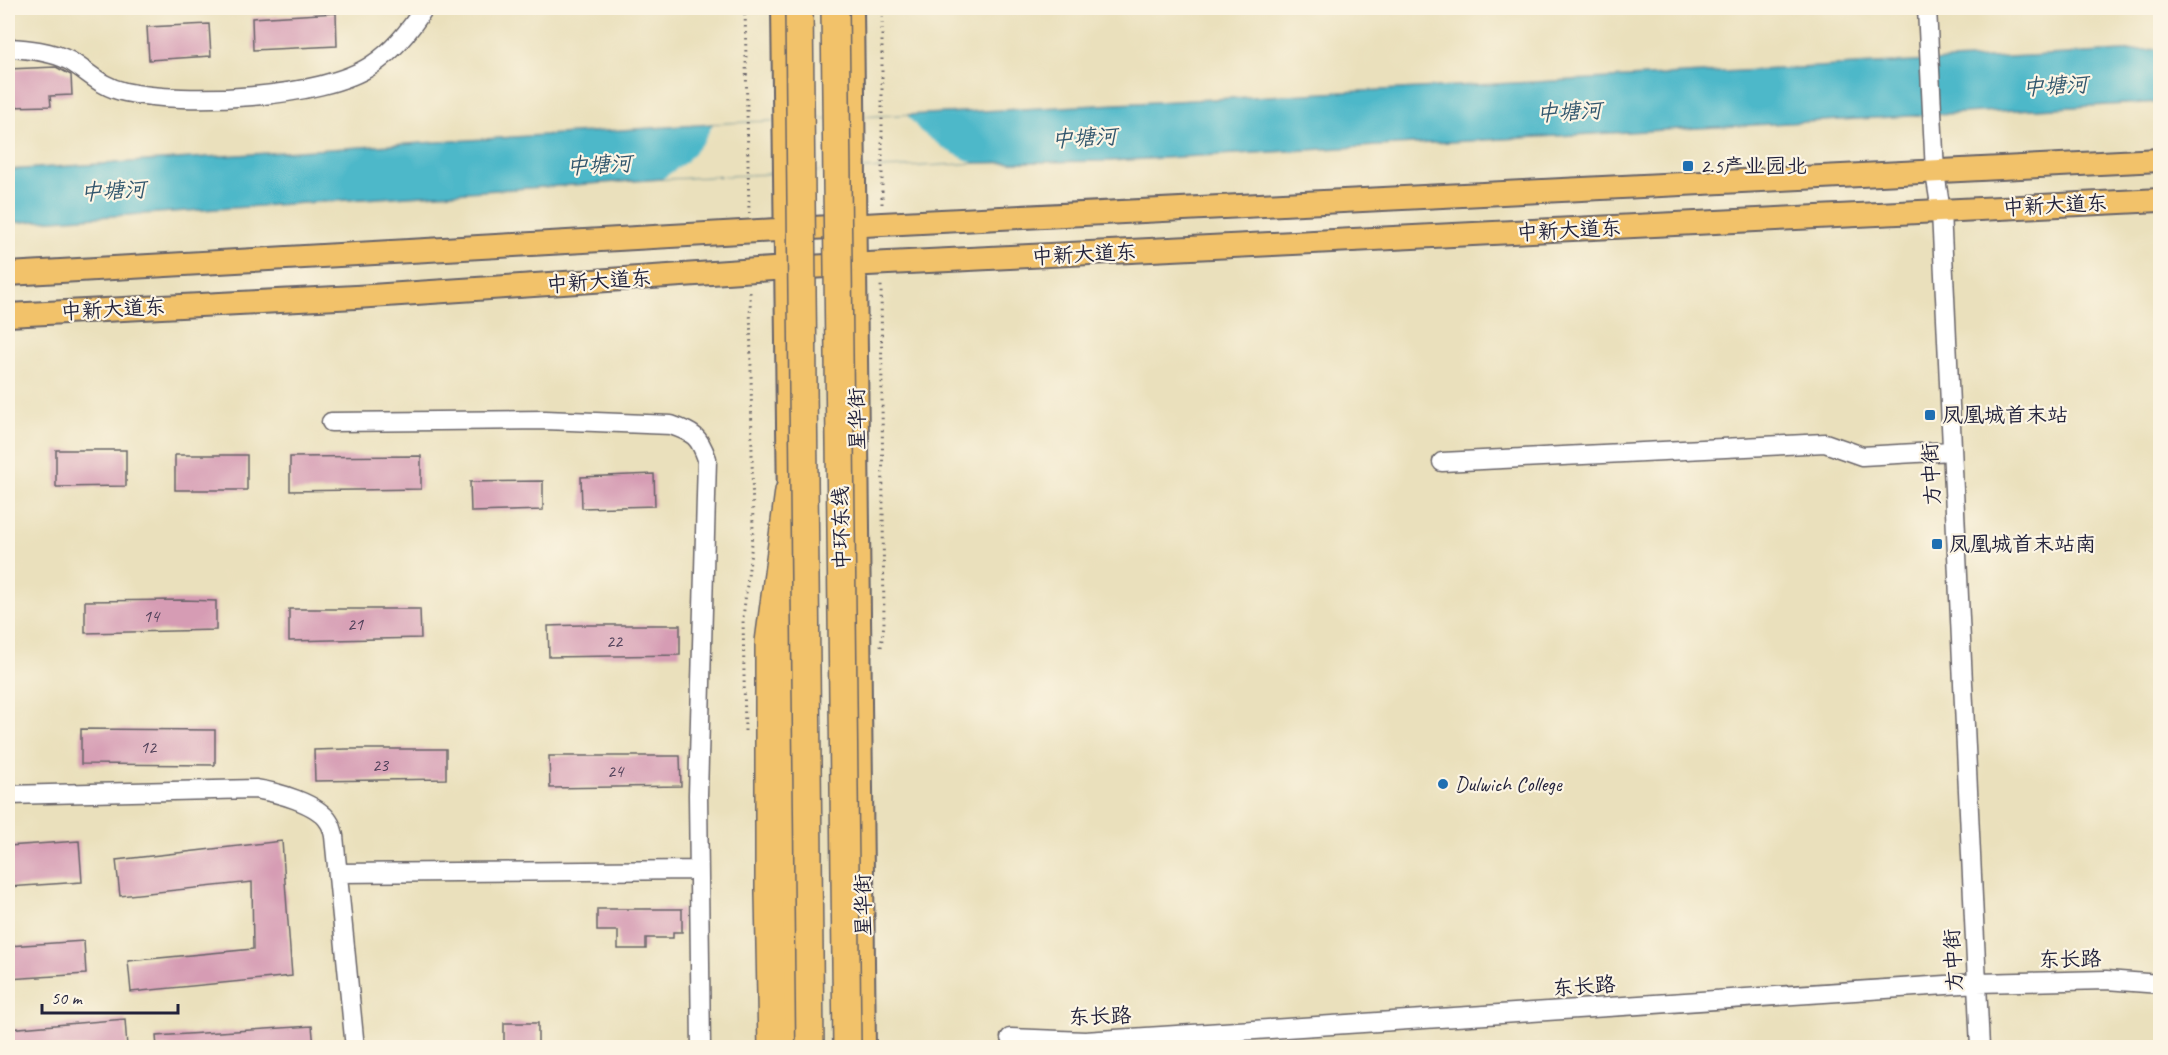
<svg xmlns="http://www.w3.org/2000/svg" width="2168" height="1055" font-family="Caveat,'LXGW WenKai TC',sans-serif">
<style>
.water{fill:#4db8c9;stroke:#386d82;stroke-width:1.5}
.pier{fill:#eae0bc}
.building{fill:#d69cb4}
.lines{fill:none;stroke-linecap:round;stroke-linejoin:round}
.minor-casing{stroke:#686468;stroke-width:21}
.major-casing{stroke:#686468;stroke-width:26}
.highway-casing{stroke:#686468;stroke-width:30}
.path{stroke:#686468;stroke-width:3;stroke-dasharray:1.5 4.5;stroke-linecap:butt}
.minor{stroke:#fff;stroke-width:18}
.major{stroke:#f2c26a;stroke-width:22}
.highway{stroke:#f2c26a;stroke-width:27}
.highway-bridge-casing{stroke:#686468;stroke-width:30;stroke-linecap:butt}
.highway-bridge{stroke:#f2c26a;stroke-width:27}
.poi-dot{fill:#1f6fb2;stroke:#fcf5e5;stroke-width:2}
.labels{text-anchor:middle;dominant-baseline:central;stroke-width:4.5;stroke-linejoin:round;paint-order:stroke}
.number-label{font-size:18px;fill:#4f4059}
.poi-label{font-size:21px;fill:#22223b;stroke:#fcf5e5;text-anchor:start}
.street-label{font-size:21px;fill:#22223b;stroke:#fcf5e5}
.water-label{font-size:22px;font-style:italic;fill:#31566d;stroke:#fcf5e5}
</style>
<rect width="100%" height="100%" fill="#fcf5e5"/>
<filter id="ink" filterUnits="userSpaceOnUse"><feTurbulence type="fractalNoise" baseFrequency=".0167" numOctaves="2"/><feDisplacementMap in="SourceGraphic" scale="12" xChannelSelector="R" yChannelSelector="G"/><feConvolveMatrix kernelMatrix="1 2 1 2 8 2 1 2 1" color-interpolation-filters="sRGB"/></filter>
<filter id="wash" filterUnits="userSpaceOnUse"><feTurbulence type="fractalNoise" baseFrequency=".008" numOctaves="4" result="noise"/><feDisplacementMap in="SourceGraphic" scale="24" xChannelSelector="R" yChannelSelector="G"/><feGaussianBlur stdDeviation="1.35" result="paint"/><feColorMatrix in="noise" values="0 0 0 0 0 0 0 0 0 0 0 0 0 0 0 0 0 1.4 0 .05"/><feComposite in="paint" operator="in"/></filter>
<g filter="url(#wash)">
<rect width="100%" height="100%" fill="#eae0bc"/>
<!-- water -->
<path class="water" d="M2160 49V102L1109 161 973 163 662 179 8 223V170L713 124 907 115Z"/>
<!-- pier -->
<path class="pier" d="M907 115 920 131 946 150 973 163 662 179 686 162 704 141 713 124Z"/>
<g id="blocks">
<!-- building -->
<path class="building" d="M336 13 337 46 253 50 252 18Z
M209 24 211 56 149 60 147 27Z
M56 67 71 75 72 95 50 96 51 106 8 107V69Z
M56 450H126V486L56 487Z
M175 455H247V490H175Z
M421 456V489L290 491V457Z
M654 474 655 506 582 508 581 477Z
M543 481V510L471 512 470 482Z
M183 600 216 601V630L85 633V601Z
M289 609H420L421 638 289 641Z
M580 625H680V655L549 657 548 626Z
M81 729 215 730V765L81 764Z
M346 749H446V779L315 781 314 750Z
M549 756H680L681 786 550 788Z
M79 841 82 882 8 887V846Z
M282 841 292 976 131 992 128 961 253 949 252 882 120 896 116 860Z
M597 909H682V932H673V938H646V949H618V931H597Z
M84 941 86 974 8 979V946Z
M125 1019 127 1047H8V1029Z
M504 1023H538V1047H504Z
M312 1026 314 1047H157L156 1036Z"/>
</g>
</g>
<g filter="url(#ink)">
<use href="#blocks" fill-opacity="0" stroke="#686468" stroke-width="1.5"/>
<g class="lines">
<!-- minor casing -->
<g class="minor-casing">
<path id="minor" d="M1927 8 1935 173 1941 211 1980 1048
M8 48C28 49 51 51 70 61 90 73 101 87 125 92 184 105 322 99 372 65 393 51 411 29 424 8
M331 422 545 420 671 425C694 433 699 436 707 459L698 795 701 1048
M1442 462 1825 443 1862 456 1952 451
M8 795 255 789C276 792 318 803 329 822 332 826 333 831 334 836L355 1048
M338 873 698 870
M1010 1038 1085 1041 1977 983 2106 980 2160 984"/>
</g>
<!-- major casing -->
<g class="major-casing">
<path id="major" d="M783 8 789 507
M852 8 864 1048
M8 274 882 224 2160 160
M8 315 356 297 787 268 2160 200
M789 558 794 1048"/>
</g>
<!-- highway casing -->
<g class="highway-casing">
<path id="highway" d="M772 1048 769 893V642L789 491"/>
</g>
<!-- path -->
<path class="path" d="M745 8 749 213
M882 204V8
M881 647 884 624 881 282
M745 731 743 618 753 535 750 291"/>
<!-- minor -->
<use href="#minor" class="minor"/>
<!-- major -->
<use href="#major" class="major"/>
<!-- highway -->
<use href="#highway" class="highway"/>
<!-- highway-bridge casing -->
<g class="highway-bridge-casing">
<path id="highway-bridge" d="M799 8 810 1048
M835 8 847 1048"/>
</g>
<!-- highway-bridge -->
<use href="#highway-bridge" class="highway-bridge"/>
</g>
</g>
<!-- markers -->
<g class="poi-dot">
<rect x="1682" y="160" width="12" height="12" rx="3"/>
<rect x="1924" y="409" width="12" height="12" rx="3"/>
<rect x="1931" y="538" width="12" height="12" rx="3"/>
<circle cx="1443" cy="784" r="6"/>
</g>
<g class="labels">
<!-- number labels -->
<g class="number-label">
<text x="151" y="616">14</text>
<text x="355" y="624">21</text>
<text x="614" y="641">22</text>
<text x="148" y="747">12</text>
<text x="380" y="765">23</text>
<text x="615" y="771">24</text>
</g>
<!-- poi labels -->
<g class="poi-label">
<text x="1700" y="166">2.5产业园北</text>
<text x="1942" y="415">凤凰城首末站</text>
<text x="1949" y="544">凤凰城首末站南</text>
<text x="1455" y="784">Dulwich College</text>
</g>
<!-- street labels -->
<g class="street-label">
<text transform="translate(2055 205) rotate(-3)">中新大道东</text>
<text transform="translate(1569 230) rotate(-3)">中新大道东</text>
<text transform="translate(1084 254) rotate(-3)">中新大道东</text>
<text transform="translate(599 281) rotate(-4)">中新大道东</text>
<text transform="translate(113 309) rotate(-3)">中新大道东</text>
<text transform="translate(857 419) rotate(-91)">星华街</text>
<text transform="translate(1931 474) rotate(-93)">方中街</text>
<text transform="translate(841 528) rotate(-91)">中环东线</text>
<text transform="translate(863 905) rotate(-91)">星华街</text>
<text transform="translate(2070 959) rotate(-1)">东长路</text>
<text transform="translate(1953 960) rotate(-93)">方中街</text>
<text transform="translate(1584 986) rotate(-4)">东长路</text>
<text transform="translate(1100 1016) rotate(-2)">东长路</text>
</g>
<!-- water labels -->
<g class="water-label">
<text transform="translate(2055 86) rotate(-3)">中塘河</text>
<text transform="translate(1569 112) rotate(-3)">中塘河</text>
<text transform="translate(1084 138) rotate(-3)">中塘河</text>
<text transform="translate(599 165) rotate(-3)">中塘河</text>
<text transform="translate(113 191) rotate(-3)">中塘河</text>
</g>
</g>
<!-- margin -->
<rect width="2168" height="1055" fill="none" stroke="#fcf5e5" stroke-width="30"/>
<!-- scale -->
<path d="M42 1004v9h136v-9" fill="none" stroke="#22223b" stroke-width="3"/>
<text x="51" y="1004" font-size="18" fill="#22223b" stroke="#fcf5e5" stroke-width="4.5" paint-order="stroke">50 m</text>
</svg>
